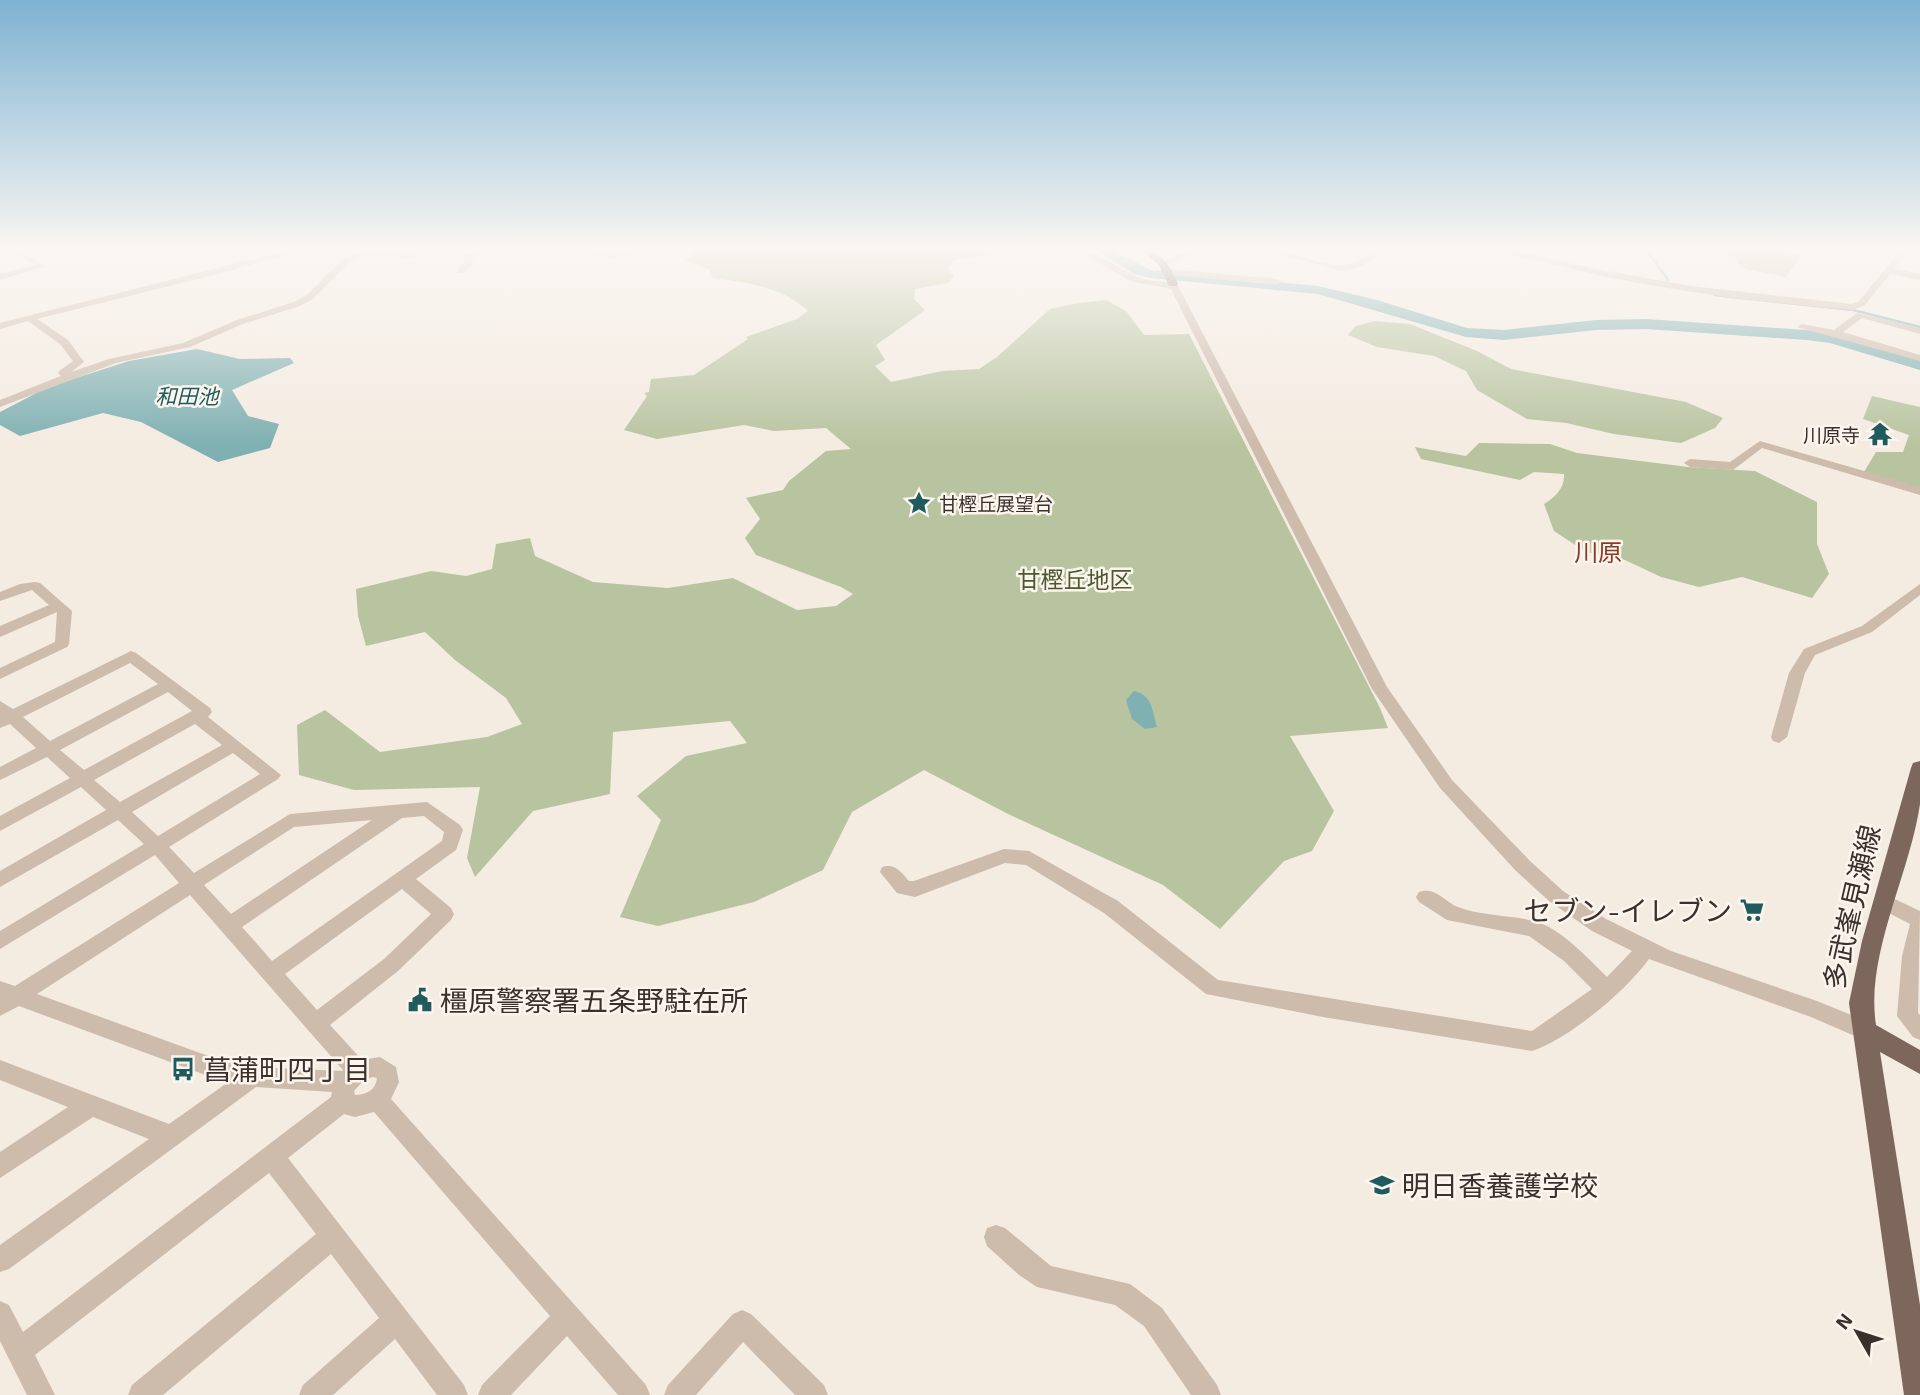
<svg xmlns="http://www.w3.org/2000/svg" width="1920" height="1395" font-family="'Exo 2','Noto Sans JP',sans-serif">
<style>
.green{fill:#b8c4a0}
.water{fill:#7fb0b2}
.lines{fill:none;stroke-linecap:round;stroke-linejoin:round}
.stream{stroke:#7fb0b2;stroke-width:2.5}
.river{fill:#7fb0b2;fill-rule:evenodd}
.minor{fill:#cdbbac;fill-rule:evenodd}
.major{fill:#7d675c;fill-rule:evenodd}
.labels{text-anchor:middle;dominant-baseline:central;stroke-width:5;stroke-linejoin:round;paint-order:stroke}
.far-poi-label{font-size:19px;fill:#3b302b;stroke:#fbf5ee;text-anchor:end}
.far-water-label{font-size:21px;font-style:italic;fill:#1f5a5e;stroke:#fbf5ee}
.park-label{font-size:23px;fill:#4a5a2e;stroke:#fbf5ee}
.neighbourhood-label{font-size:24px;fill:#8c3b22;stroke:#fbf5ee}
.near-street-label{font-size:28px;fill:#3b302b;stroke:#fbf5ee}
.near-poi-label{font-size:28px;fill:#3b302b;stroke:#fbf5ee;text-anchor:start}
</style>
<rect width="100%" height="100%" fill="#f4ebe1"/>
<!-- green -->
<path class="green" d="M696 250H1007C990 258 971 255 953 261L948 269 954 276 948 283 915 289 914 299 925 310 876 345 885 360 875 366 891 382 942 371 979 369 997 357 1050 309 1073 304 1106 300 1126 311 1144 335 1189 334 1380 708 1388 728 1290 736 1334 811 1312 851 1284 861 1220 929 1163 885 1008 814 924 770 852 812 823 870 754 902 658 926 620 917 661 820 637 796 686 756 747 743 730 721 613 732 610 794 533 811 475 877 467 858 480 787 354 790 299 775 297 725 325 710 380 752 487 737 522 724 506 698 455 660 425 632 366 646 358 616 356 589 431 571 466 576 492 569 496 544 530 538 535 556 593 582 668 588 733 578 797 610 836 606 853 594 841 587 756 555 745 538 760 519 746 498 783 490 789 481 826 451 851 449 826 428 774 431 744 425 657 439 624 430 647 396 644 393 649 392 651 379 694 375 748 339 746 337 797 319 808 311C780 286 749 283 713 278L709 269 685 261Z
M1728 250H1782L1801 256 1786 277 1741 268 1735 258 1728 256Z
M1375 321 1410 324 1477 351 1511 369 1686 402 1723 418 1715 428 1681 443 1614 434 1566 423 1527 419 1477 390 1466 371 1434 356 1377 347 1348 335 1356 326Z
M1872 396 1920 407V489L1864 472 1876 452H1903L1909 435 1863 419Z
M1479 443 1550 444 1577 453 1688 467 1755 471 1817 502V544L1829 574 1812 598 1742 577 1699 587 1661 577 1625 560 1586 552 1554 531 1544 504C1555 497 1565 488 1564 474L1534 472 1520 480 1421 459 1415 447 1466 456Z"/>
<!-- water -->
<path class="water" d="M197 349 240 359 290 358 294 363 232 390 248 416 279 424 270 448 218 462 141 422 103 413 20 436 0 425V412L48 387 129 361Z
M1134 691C1153 695 1152 711 1157 727L1145 729 1132 719 1126 700Z"/>
<g class="lines">
<!-- stream -->
<path class="stream" d="M1647 250 1668 280
M1714 295 1853 310 1920 327"/>
<!-- river -->
<path class="river" d="M1096 250H1112L1151 270 1318 286 1377 300 1467 328 1504 330 1596 320 1646 319 1807 330 1837 336 1920 360V370L1830 343 1807 340 1646 329 1596 330 1504 340 1466 337 1318 294 1151 278 1134 274Z"/>
<!-- minor -->
<path class="minor" d="M10 250H20L46 266 0 280V274L35 265Z
M289 250H301L226 272 37 319 68 340 84 362 71 372 109 359 183 343 237 320 294 302 307 295 344 258 355 253 369 250 411 252 428 250 412 258 370 255 361 257 350 262 313 299 300 306 243 324 190 347 116 363 0 407V400L61 376 58 373 59 371 73 361 60 344 28 321 0 329V323Z
M480 250H491L471 259 473 264 463 273H457V269L465 262 462 256Z
M566 250 614 252 656 250 614 258Z
M1077 250C1096 249 1115 267 1133 275 1146 282 1163 282 1176 282L1387 687 1452 780 1530 861 1563 891 1606 919 1671 951 1817 1001 1871 1023 1875 1030 1871 1037 1864 1040 1811 1017 1649 959C1626 991 1570 1038 1532 1051L1323 1017 1206 994 1104 913 1026 865 1005 863 915 897 897 893 880 872 882 867C895 863 901 872 909 881H914L1004 849 1029 851 1118 901 1218 980 1532 1031 1592 989 1564 961 1529 936 1447 920 1419 902 1416 897 1419 892C1435 886 1445 902 1458 907 1481 916 1510 915 1534 921 1559 927 1589 959 1607 977L1632 951 1592 931 1549 901 1516 871 1440 788 1372 689 1171 289 1130 281Z
M1191 250H1202L1166 265 1159 263Z
M1264 250C1290 249 1321 267 1344 265 1360 263 1369 249 1384 250L1363 266 1342 271Z
M1497 250H1513L1596 269 1691 286 1851 304 1858 302 1901 250H1909L1894 269 1920 274V280L1890 274 1864 306 1852 310C1750 301 1647 289 1548 263 1533 259 1510 258 1497 250Z
M1168 269 1277 279 1281 282 1277 285 1165 274V270Z
M1857 313 1920 328V334L1862 318 1843 332 1920 355V361L1797 327 1802 324 1834 330Z
M1760 441 1920 487V495L1762 448 1733 470 1690 467 1684 463 1690 459 1730 462Z
M35 582 40 583 72 611 69 644 67 647 0 679V668L55 642 57 612 0 637V626L49 605 32 590 0 601V592L20 584Z
M1920 584V595L1872 632 1815 655 1805 673 1787 737 1779 743 1773 741 1771 737 1789 673 1804 649 1862 626Z
M131 651 136 653 210 708 212 712 208 717 281 775 278 779 169 847 194 873 290 814 427 802 460 825 463 830 456 850 416 879 451 908 454 914 451 920 398 971 330 1025 362 1060 380 1057 396 1067 399 1082 391 1099 646 1385 650 1395H618L567 1336 511 1395H478L482 1385 550 1316 374 1112 355 1117 344 1114 288 1158 464 1385 468 1395H437L395 1339 333 1395H299L303 1385 379 1318 331 1254 163 1395H128L132 1385 316 1234 269 1173 35 1355 55 1395H27L0 1341V1301L9 1305 23 1332 331 1097 332 1092 256 1087 9 1269 0 1272V1245L149 1139 93 1117 0 1178V1152L68 1107 0 1080V1060L169 1124 227 1083 19 1006 0 1016V981L15 986 179 883 155 855 0 949V931L144 844 118 820 0 887V871L106 810 81 787 0 831V816L70 778 47 757 0 780V767L36 748 10 724 0 728V701L13 709ZM130 663 158 684 50 741 23 717ZM168 692 192 711 84 770 60 750ZM195 724 222 745 120 802 94 780ZM233 753 260 774 158 836 132 812ZM424 816 444 832 442 841 272 961 242 927 402 818ZM372 820 231 914 204 885 294 827ZM402 889 431 914 384 959 317 1010 285 974ZM190 895 343 1070 342 1071 253 1067 225 1062 37 994ZM373 1077 377 1078C376 1090 366 1095 355 1095L354 1091 364 1080Z
M1884 894 1920 911 1918 1013 1920 1015V1040L1913 1037 1897 1016 1902 956 1910 924 1877 907 1874 902 1877 897Z
M996 1225 1005 1228 1051 1266 1130 1284 1162 1308 1217 1385 1221 1395H1191L1144 1326 1115 1305 1037 1287 1019 1275 987 1246 984 1237 987 1228Z
M742 1310 751 1314 824 1385 828 1395H795L743 1342 696 1395H664L668 1385 733 1314Z"/>
<!-- major -->
<path class="major" d="M1141 250C1162 250 1170 267 1178 284L1177 286H1169L1159 265Z
M1920 761C1920 775 1920 791 1920 804 1910 874 1865 955 1876 1025L1920 1050V1074L1880 1052 1920 1305V1395H1904L1849 1003 1862 941 1911 768 1913 763Z"/>
</g>
<!-- sky -->
<linearGradient id="sky" x2="0" y2="1"><stop stop-color="#7eb2d2"/><stop offset="0.56" stop-color="#faf6f2"/><stop offset="1" stop-color="#faf6f2" stop-opacity="0"/></linearGradient>
<rect width="1920" height="445" fill="url(#sky)"/>
<!-- icons -->
<defs>
<g id="temple-bare" transform="scale(1.89)"><path d="M0-6L5-2H3V0L6.5 2.5H4V6H1.5V3h-3V6H-4V2.5H-6.5L-3 0V-2H-5Z" fill="#1f5a5e" stroke="#fbf5ee" stroke-width="2.5" paint-order="stroke"/></g>
<g id="sight-bare" transform="scale(1.89)"><path d="M0-6L1.8-2.2L6-1.7L2.9 1.2L3.7 5.4L0 3.3L-3.7 5.4L-2.9 1.2L-6-1.7L-1.8-2.2Z" fill="#1f5a5e" stroke="#fbf5ee" stroke-width="2.5" paint-order="stroke"/></g>
<g id="supermarket-bare" transform="scale(1.89)"><path d="M-6-5.5h2.5l.6 2H6L4.5 2H-2.5L-4.4-4H-6ZM-1.5 3.2a1.3 1.3 0 1 0 .1 0ZM3 3.2a1.3 1.3 0 1 0 .1 0Z" fill="#1f5a5e" stroke="#fbf5ee" stroke-width="2.5" paint-order="stroke"/></g>
<g id="civic-bare" transform="scale(1.89)"><path d="M-.6-6.5H3V-4.5H.6V-3L4-1V1h2V6H-6V1h2V-1L-.6-3ZM-1.2 2.5V6h2.4V2.5Z" fill="#1f5a5e" stroke="#fbf5ee" stroke-width="2.5" paint-order="stroke"/></g>
<g id="bus-bare" transform="scale(1.89)"><path d="M-5-6H5V4H4V6H2V4H-2V6H-4V4H-5ZM-3.5-4V0h7V-4ZM-3.5 1.2v1.5H-2V1.2ZM2 1.2v1.5H3.5V1.2Z" fill="#1f5a5e" stroke="#fbf5ee" stroke-width="2.5" paint-order="stroke"/></g>
<g id="school-bare" transform="scale(1.89)"><path d="M0-5L7-2L0 1L-7-2ZM-4 1L0 2.5L4 1V4Q0 6-4 4Z" fill="#1f5a5e" stroke="#fbf5ee" stroke-width="2.5" paint-order="stroke"/></g>
</defs>
<g fill-rule="evenodd">
<use href="#temple-bare" x="1880" y="434"/>
<use href="#sight-bare" x="919" y="503"/>
<use href="#supermarket-bare" x="1752" y="910"/>
<use href="#civic-bare" x="420" y="1000"/>
<use href="#bus-bare" x="183" y="1069"/>
<use href="#school-bare" x="1382" y="1185"/>
</g>
<g class="labels">
<!-- far-poi labels -->
<g class="far-poi-label">
<text x="1860" y="434">川原寺</text>
<text x="939" y="503" text-anchor="start">甘樫丘展望台</text>
</g>
<!-- far-water labels -->
<g class="far-water-label">
<text x="187" y="395">和田池</text>
</g>
<!-- park labels -->
<g class="park-label">
<text x="1075" y="579">甘樫丘地区</text>
</g>
<!-- neighbourhood labels -->
<g class="neighbourhood-label">
<text x="1598" y="551">川原</text>
</g>
<!-- near-street labels -->
<g class="near-street-label">
<text transform="translate(1851 907) rotate(-77)">多武峯見瀬線</text>
</g>
<!-- near-poi labels -->
<g class="near-poi-label">
<text x="1732" y="910" text-anchor="end">セブン-イレブン</text>
<text x="440" y="1000">橿原警察署五条野駐在所</text>
<text x="203" y="1069">菖蒲町四丁目</text>
<text x="1402" y="1185">明日香養護学校</text>
</g>
</g>
<!-- north arrow -->
<g transform="translate(1857 1332) rotate(309)" stroke="#fbf5ee" stroke-width="5" paint-order="stroke">
<path d="M0-5L12 26L0 18L-12 26Z" fill="#3b302b"/>
<text y="-10" font-size="19" font-weight="bold" text-anchor="middle" fill="#3b302b">N</text>
</g>
</svg>
